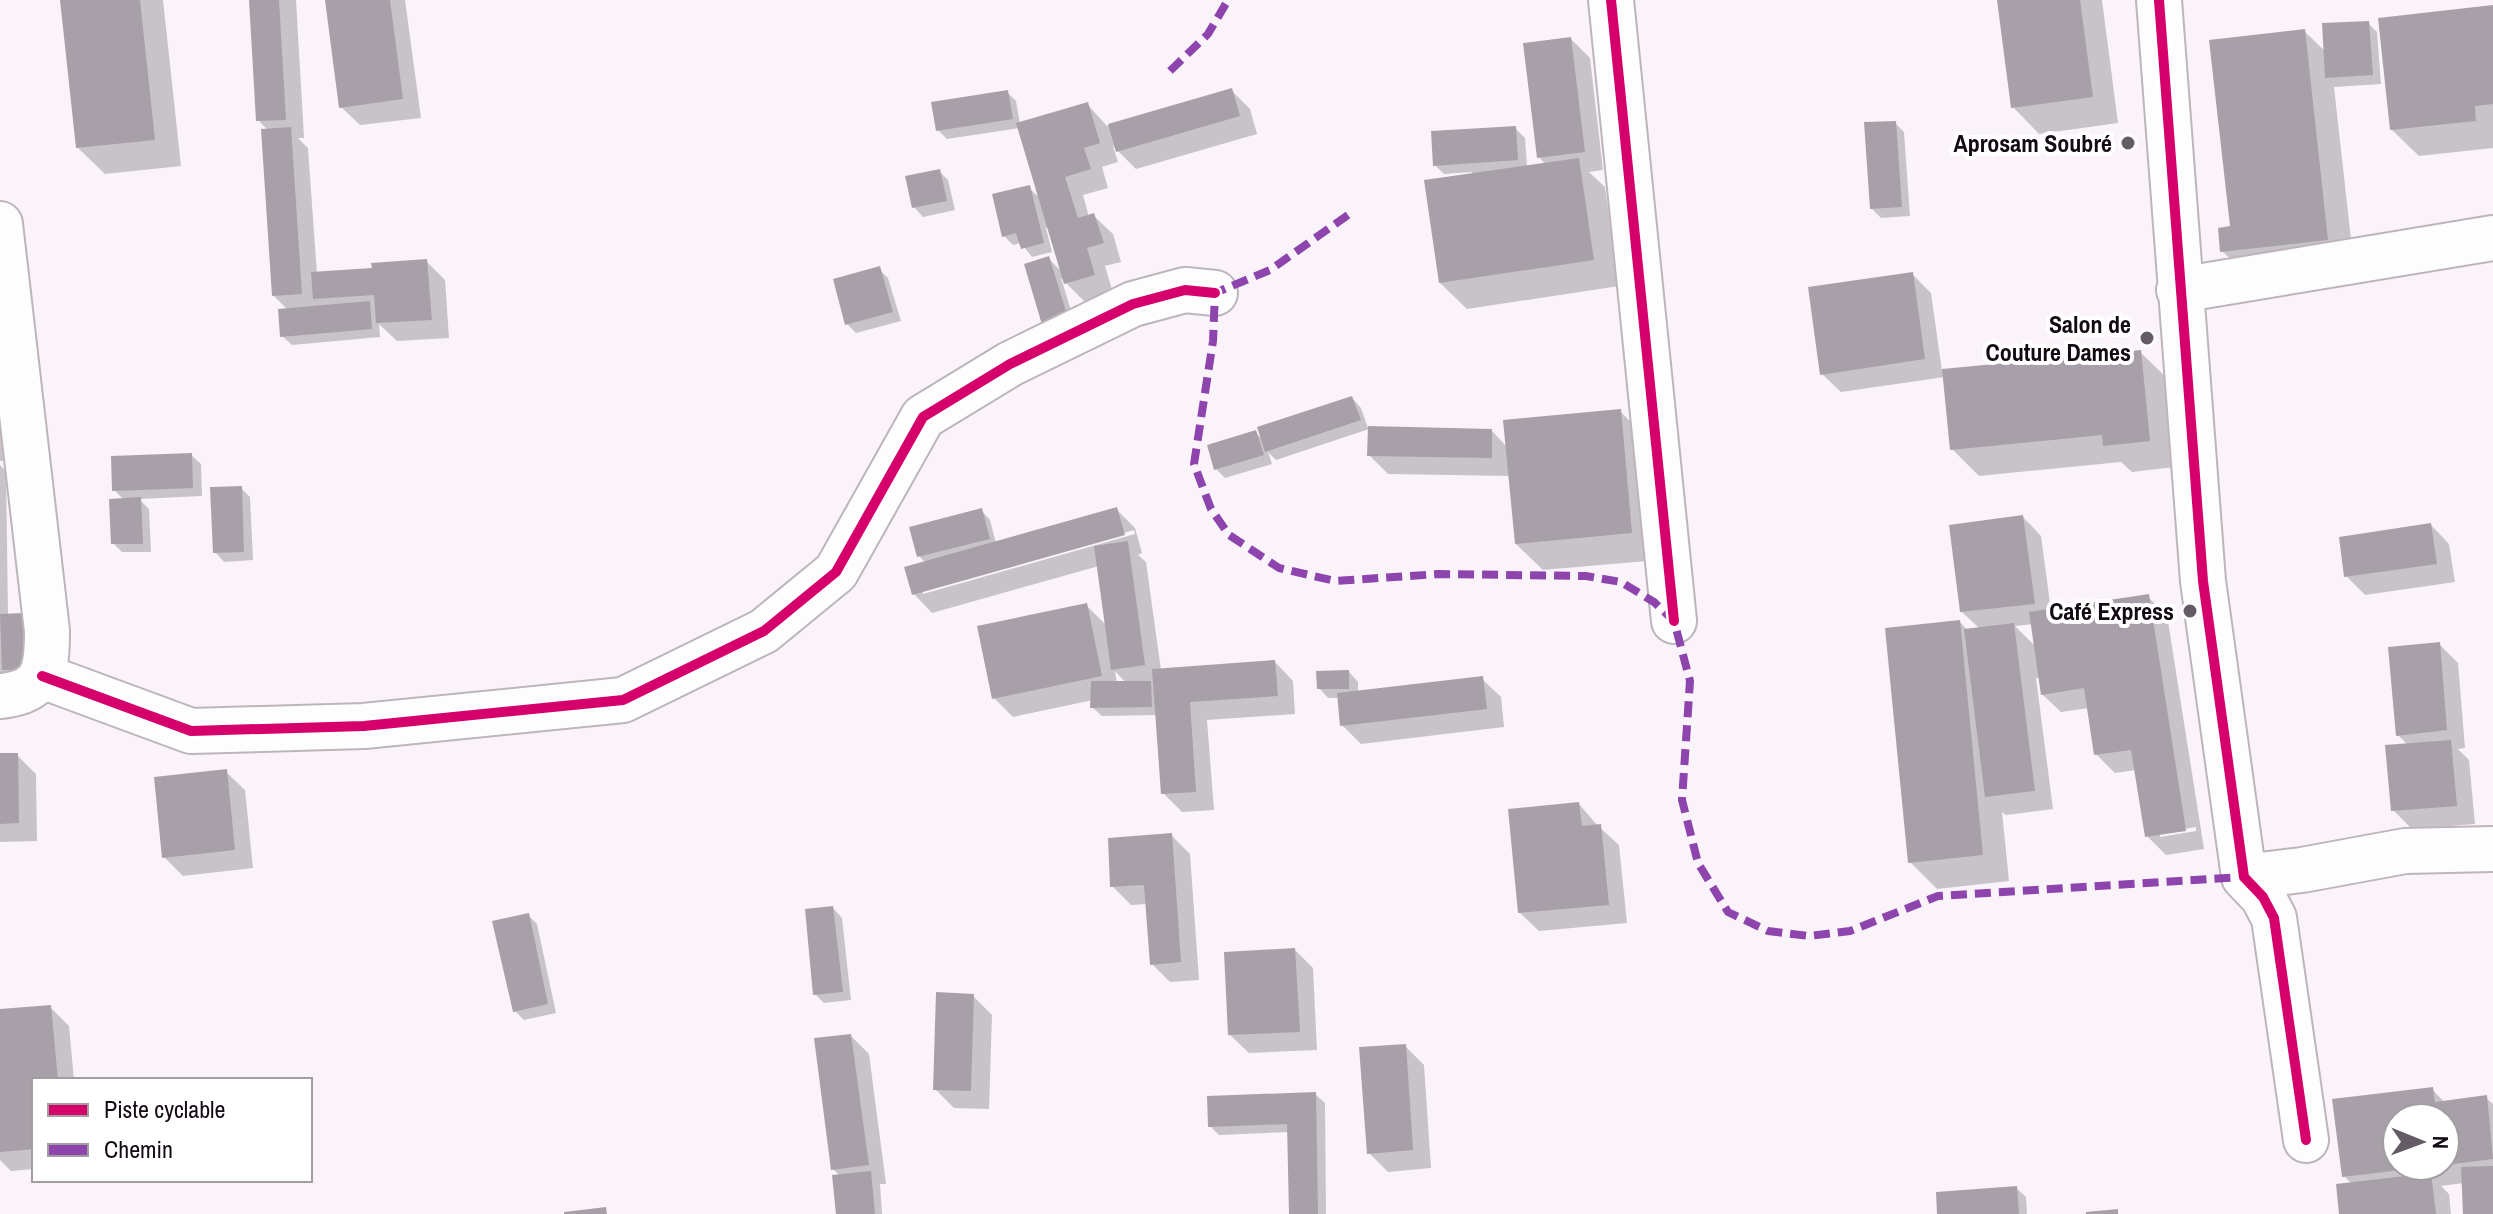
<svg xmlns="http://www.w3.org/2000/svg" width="2493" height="1214" font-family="'Archivo Narrow',sans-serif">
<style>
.shadow{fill:#0003;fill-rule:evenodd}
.building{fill:#a8a0a8}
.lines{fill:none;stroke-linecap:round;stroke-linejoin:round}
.minor-casing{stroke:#bcb5bc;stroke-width:48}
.minor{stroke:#fefdfe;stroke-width:44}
.quiet{stroke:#8e44ad;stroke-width:8;stroke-dasharray:16 8;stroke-linecap:butt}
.cycleway-casing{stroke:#fff;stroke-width:15}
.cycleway{stroke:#d6006c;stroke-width:10}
.poi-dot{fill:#645c64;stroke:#fff;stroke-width:3}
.labels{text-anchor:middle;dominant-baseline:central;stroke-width:8;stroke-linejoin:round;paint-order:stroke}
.poi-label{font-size:24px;font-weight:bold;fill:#130a13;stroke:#fff;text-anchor:end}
</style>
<rect width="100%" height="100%" fill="#faf4fa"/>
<!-- shadow -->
<path class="shadow" d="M62 0H163L181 166 105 174 78 148Z
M251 0H296L304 138H298L308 148 317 274 375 269 426 261 445 280 449 338 397 341 379 324 380 337 292 345 282 336 288 310 274 296 269 131 258 120Z
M327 0H405L421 118 360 125 341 107Z
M1999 0H2102L2118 123 2039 134 2013 107Z
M2493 7V148L2419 156 2392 130Z
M2368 23 2377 32 2381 84 2334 87 2354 266 2249 277 2222 251 2304 31 2326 52Z
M1571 39 1590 58 1603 170 1589 172 1605 187 1619 286 1467 309 1440 283 1472 172 1444 174 1435 165 1515 128 1525 138 1527 167 1546 165 1539 157Z
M1231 90 1250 109 1257 134 1136 169 1113 146 1118 162 1102 167 1108 188 1083 195 1089 217 1094 216 1113 234 1121 262 1105 266 1113 293 1085 302 1061 278 1077 330 1027 266 1049 259 1063 273 1049 227 1046 228 1052 252 1032 257 1021 243 1013 245 1004 236 1029 188 1041 199 1020 128 947 139 938 130 1007 92 1016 101 1020 124 1087 104 1107 126Z
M1895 123 1904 132 1910 216 1881 218 1872 209Z
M939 171 948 180 955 210 923 217 914 207Z
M0 224 7 461H0Z
M879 269 888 278 901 321 856 333 847 324Z
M1912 274 1931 293 1942 371 2140 352 2167 378 2175 467 2132 472 2121 462 1979 476 1952 449 1945 377 1841 392 1822 374Z
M1352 398 1361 408 1368 428 1492 431 1507 447 1620 411 1646 438 1658 560 1543 570 1516 544 1510 476 1388 474 1369 455V429L1276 460 1268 452 1272 464 1225 478 1216 469 1256 433 1264 441Z
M191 455 201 464 202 496 139 499 149 509 151 552H122L113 543 124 500 114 490Z
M0 465 6 471 8 616 22 615 31 624 34 678H14L7 671 8 691H0Z
M241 488 250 497 253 560 224 562 215 552Z
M1116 509 1135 528 1142 553 1138 555 1146 562 1161 670 1275 662 1293 681 1295 714 1207 720 1214 810 1182 812 1163 793 1158 715 1102 716 1092 707 1093 700 1013 717 994 698 1086 605 1107 626 1099 566 932 613 914 594 926 563 919 556 981 510 990 520 996 543ZM1134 530 1135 534 923 594V590ZM1115 671 1126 683H1117Z
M2023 517 2041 536 2051 611 2148 597 2167 615 2204 849 2166 855 2147 836 2136 770 2115 773 2096 754 2089 708 2061 712 2042 694 2040 678H2036L2053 809 2006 815 2002 812 2009 881 1937 889 1910 862 1960 622 1968 631 1980 629 1962 612ZM2033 624 2036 647 2015 626ZM2196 827V831L2160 837V833Z
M2431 525 2449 544 2455 582 2365 595 2346 576Z
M2439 644 2458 663 2465 748 2458 749 2469 760 2475 824 2412 829 2393 810 2408 745 2398 735Z
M1349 672 1358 682V693L1482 679 1501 697 1504 727 1361 744 1342 725 1339 698H1328L1319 688Z
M0 755H17L36 774 37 841 0 842Z
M226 772 245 790 253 868 183 876 164 857Z
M1579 804 1598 826 1619 845 1627 923 1539 931 1520 913Z
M1171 835 1190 854 1199 980 1170 982 1152 964 1147 904 1131 905 1112 886Z
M833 908 842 918 851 1000 824 1003 815 994Z
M528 915 537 924 556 1013 524 1020 515 1011Z
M1295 950 1313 968 1317 1050 1249 1053 1230 1035Z
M973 996 992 1015 989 1109 954 1108 935 1089Z
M50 1007 69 1026 74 1080H34V1169L11 1171 0 1160V1011Z
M851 1036 869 1054 886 1184H880L882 1214H838L840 1176 833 1169Z
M1405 1046 1424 1065 1431 1168 1388 1172 1369 1153Z
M2432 1089 2445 1103 2486 1098 2493 1104V1214H2465L2464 1183 2441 1186 2449 1194 2451 1214H2341L2352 1184 2344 1176 2335 1101ZM2397 1118H2445V1166H2397Z
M1315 1094 1325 1103 1326 1214H1291L1289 1132 1219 1135 1210 1126Z
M2016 1188 2026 1197 2027 1214H1939Z"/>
<!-- building -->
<path class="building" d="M60 0H140L155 140 76 148Z
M249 0H279L286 120 256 121Z
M325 0H390L403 99 339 108Z
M1997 0H2080L2093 97 2011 108Z
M2493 5V104L2475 106 2476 121 2390 130 2378 18Z
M2369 21 2373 75 2325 78 2322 23Z
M2305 29 2328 240 2220 252 2218 228 2230 226 2209 40Z
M1571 37 1585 152 1537 158 1523 43Z
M1232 88 1240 116 1116 152 1108 124Z
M1008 90 1013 119 936 131 931 102Z
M1088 102 1100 143 1084 148 1091 169 1065 177 1078 218 1094 213 1104 243 1087 248 1095 275 1064 284 1016 123Z
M1896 121 1902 207 1870 209 1864 122Z
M1516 126 1518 160 1433 166 1431 131Z
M291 127 302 294 272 296 261 129Z
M1579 158 1594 260 1439 283 1424 180Z
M940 169 947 201 912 208 905 176Z
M1030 185 1044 243 1021 249 1016 233 1002 237 992 194Z
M1049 256 1069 321 1043 328 1024 264Z
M427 259 432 320 376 323 374 295 313 299 311 272 372 268 371 263Z
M880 266 893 312 845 325 833 279Z
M1913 272 1925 359 1820 375 1808 287Z
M370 301 372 329 280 337 278 309Z
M2141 350 2150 441 2103 446 2102 435 1950 450 1942 369Z
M1352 396 1361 420 1265 452 1257 427Z
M1621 409 1632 533 1515 544 1503 420Z
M1368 426 1492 429V458L1367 456Z
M1256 430 1264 455 1214 470 1207 445Z
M192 453 193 488 112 491 111 456Z
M242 486 244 552 213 553 210 487Z
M141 497 143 544H111L109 499Z
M1117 507 1125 535 912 595 904 567Z
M982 508 990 539 917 557 909 527Z
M2023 515 2035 604 1960 612 1949 525Z
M2431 523 2437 564 2344 577 2339 537Z
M1128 541 1145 665 1111 670 1094 546Z
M2149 594 2186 831 2145 837 2131 750 2094 755 2084 688 2041 695 2029 612Z
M1087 603 1102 676 992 699 977 626Z
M23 613 26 670H2L0 614Z
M1960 620 1983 855 1908 863 1885 628Z
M2014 623 2035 791 1985 797 1964 629Z
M2440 642 2447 730 2396 736 2388 647Z
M1275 660 1278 696 1190 702 1196 792 1161 794 1152 669Z
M1349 670V689H1317L1316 671Z
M1483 676 1487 709 1340 726 1337 693Z
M1091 681H1151L1152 707 1090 708Z
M2451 740 2457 806 2391 811 2385 745Z
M0 753H18L19 823 0 824Z
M227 769 235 850 162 858 154 777Z
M1579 802 1582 826 1601 824 1609 905 1518 913 1508 809Z
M1172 833 1181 962 1150 965 1144 885 1110 887 1108 838Z
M833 906 843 992 813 995 805 909Z
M529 913 548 1004 513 1012 492 921Z
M1295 948 1300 1032 1228 1035 1224 952Z
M936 992 974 994 971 1091 933 1090Z
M51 1005 58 1080H34V1149L0 1152V1009Z
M851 1034 869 1165 831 1170 814 1038Z
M1406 1044 1413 1150 1367 1154 1359 1047Z
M2433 1087 2435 1102 2487 1095 2493 1159 2445 1165V1118H2397V1166L2418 1168 2342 1177 2332 1099Z
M1316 1092 1318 1214H1289L1287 1124 1208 1127 1207 1096Z
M2493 1166V1214H2463L2461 1167Z
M871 1171 875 1214H836L832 1175Z
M2431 1173 2436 1214H2339L2336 1184Z
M2017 1186 2019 1214H1937L1936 1192Z
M606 1207 607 1214H564V1212Z
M2118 1209V1214H2086V1212Z"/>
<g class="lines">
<!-- minor casing -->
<g class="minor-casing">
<path id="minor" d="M1611 0 1674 621
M2159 0 2203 581 2244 877 2263 897 2274 918 2306 1140
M0 224 47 631C47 671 44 692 0 696
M2179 290 2493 238
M42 676 191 731 364 726 623 700 764 631 836 572 923 417 1010 364 1133 304 1185 290 1215 293
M2244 877 2302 870 2405 851 2493 849"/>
</g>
<!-- minor -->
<use href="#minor" class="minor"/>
<!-- quiet -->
<path class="quiet" d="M1170 71 1208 34 1228 0
M1348 215 1270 270 1215 293 1213 341 1194 464 1211 509 1229 535 1279 568 1335 581 1439 574 1586 576 1621 582 1654 602 1674 621 1690 681 1682 800 1698 863 1728 912 1768 931 1809 936 1850 931 1938 896 2244 877"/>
<!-- cycleway casing -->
<g class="cycleway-casing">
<path id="cycleway" d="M1611 0 1674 621
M2159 0 2203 581 2244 877 2263 897 2274 918 2306 1140
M42 676 191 731 364 726 623 700 764 631 836 572 923 417 1010 364 1133 304 1185 290 1215 293"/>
</g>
<!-- cycleway -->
<use href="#cycleway" class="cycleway"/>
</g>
<!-- markers -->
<g class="poi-dot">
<circle cx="2128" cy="143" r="8"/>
<circle cx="2147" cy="338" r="8"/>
<circle cx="2190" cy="611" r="8"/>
</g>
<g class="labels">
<!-- poi labels -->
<g class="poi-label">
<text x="2112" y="143">Aprosam Soubré</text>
<text x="2131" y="324">Salon de<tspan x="2131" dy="28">Couture Dames</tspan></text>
<text x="2174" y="611">Café Express</text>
</g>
</g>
<!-- legend -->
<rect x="32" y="1078" width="280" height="104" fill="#ffffff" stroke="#a19da1" stroke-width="2"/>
<rect x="48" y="1104" width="40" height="12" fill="#d6006c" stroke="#a19da1" stroke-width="2"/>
<text x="104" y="1118" font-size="24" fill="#130a13">Piste cyclable</text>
<rect x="48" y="1144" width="40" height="12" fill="#8e44ad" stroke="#a19da1" stroke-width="2"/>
<text x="104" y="1158" font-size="24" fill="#130a13">Chemin</text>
<!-- north arrow -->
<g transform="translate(2421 1142) rotate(91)"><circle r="38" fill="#ffffff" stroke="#a19da1" stroke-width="2"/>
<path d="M0-6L14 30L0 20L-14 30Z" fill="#645c64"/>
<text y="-12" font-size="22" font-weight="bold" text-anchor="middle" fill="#130a13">N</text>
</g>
</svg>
